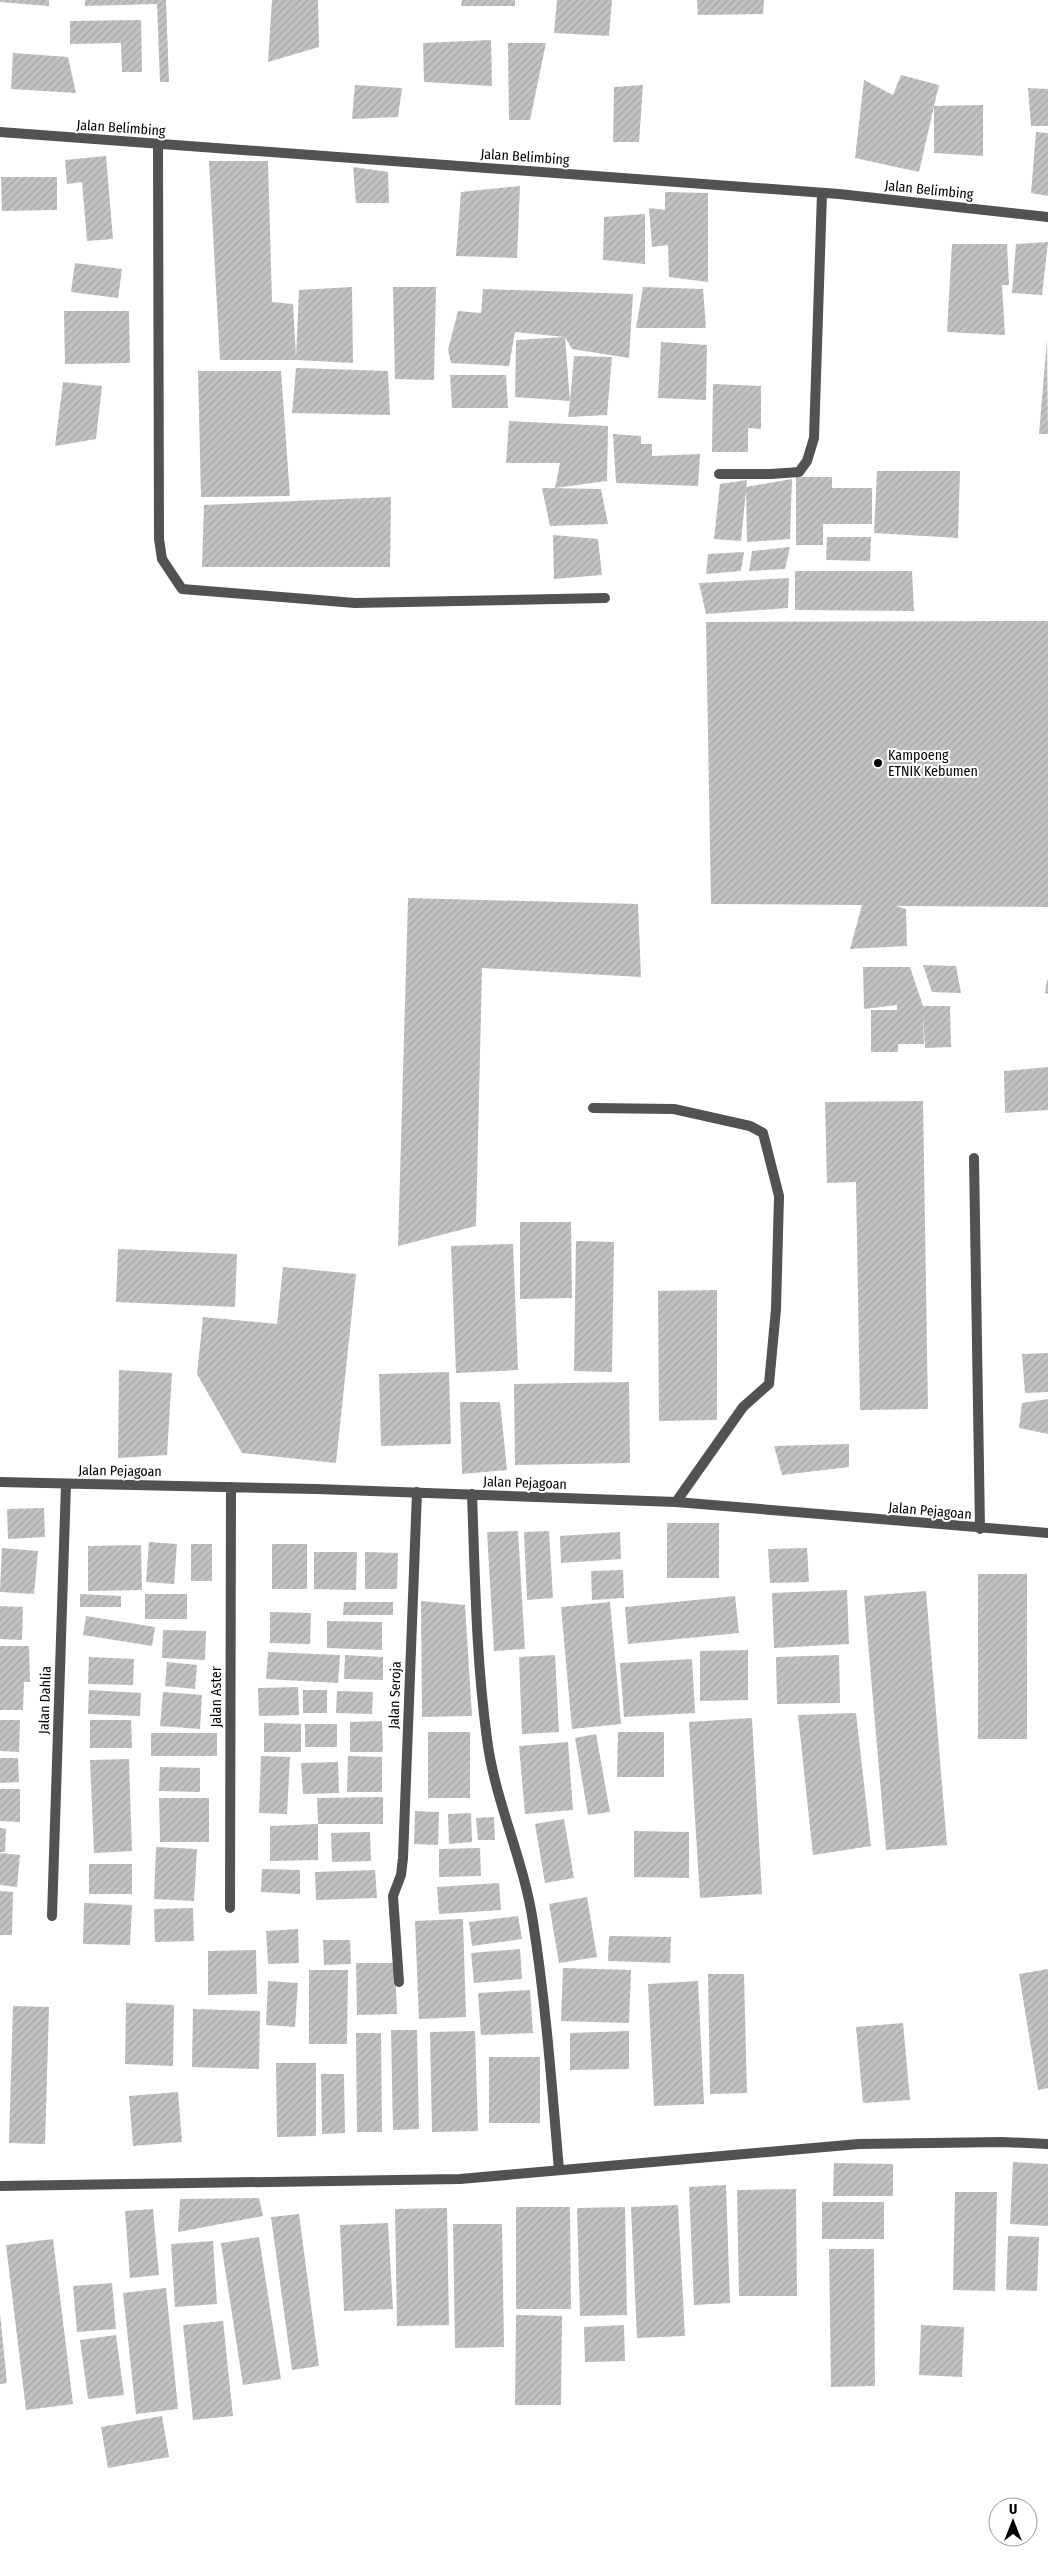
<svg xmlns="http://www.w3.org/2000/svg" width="1048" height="2557" font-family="'Fira Sans Condensed',sans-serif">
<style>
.building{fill:url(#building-hatch)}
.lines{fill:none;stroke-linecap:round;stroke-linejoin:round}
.lane{stroke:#525252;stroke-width:10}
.street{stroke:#525252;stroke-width:10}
.poi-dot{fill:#000;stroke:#fff;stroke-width:2}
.labels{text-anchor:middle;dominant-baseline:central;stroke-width:4;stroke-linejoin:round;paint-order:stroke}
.street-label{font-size:14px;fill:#000;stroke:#fff}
.poi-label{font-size:14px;fill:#000;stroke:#fff;text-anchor:start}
</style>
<defs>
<pattern id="building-hatch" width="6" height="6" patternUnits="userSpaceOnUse" patternTransform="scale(1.25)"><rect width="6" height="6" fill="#c2c2c2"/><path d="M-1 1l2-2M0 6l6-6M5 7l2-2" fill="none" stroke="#a5a5a5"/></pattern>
</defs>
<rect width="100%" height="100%" fill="#fff"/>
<!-- building -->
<path class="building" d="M0 0H49V6L0 2Z
M85 0H166L169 82H160L157 4 85 6Z
M272 0H318L319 47 268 62Z
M462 0H515V6H461Z
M557 0H612L609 36 554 33Z
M697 0H764L763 14 698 15Z
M141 20 142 72H122L121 43 70 44V21Z
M491 40 492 86 424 82 423 43Z
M508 43H546L530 120H509Z
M13 53 68 57 76 93 11 89Z
M901 75 939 85 934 106 983 105V156L934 153V106L919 172 855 158 864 80 893 95Z
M355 85 402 88 398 117 352 119Z
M643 85 639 142H613L614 87Z
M1028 88 1048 89V126H1031Z
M1036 132 1048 133V196L1031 193Z
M106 156 113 239 87 241 82 182 67 184 65 160Z
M209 161H268L272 302 293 304 296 357 299 290 352 287 353 363 296 360H220Z
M353 167 388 172 389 203H356Z
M1 177H57V210L2 211Z
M520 186 517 258 456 256 461 192Z
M665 192 708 193V282L669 277 668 245 652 247 649 208 665 210Z
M645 214V264L603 260 604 217Z
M1048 242 1042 295 1012 293 1016 244Z
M952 244H1007L1009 285H1002L1005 335 947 332Z
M75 263 122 269 118 298 71 292Z
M393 287H436L434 380 395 379Z
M643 287 703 289 706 328H636Z
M483 289 633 294 629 358 572 349 565 337 570 401 574 356 612 357 607 415 568 417 570 401 515 397 516 340 565 337 515 332 509 366 451 363 448 350 458 311 481 313Z
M64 311H129L130 363 65 364Z
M1047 340 1048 434H1039Z
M661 342 707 345 706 400 658 398Z
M296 368 388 371 390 415 292 413Z
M198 371H281L290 496 201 497Z
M450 375H506L508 408H452Z
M63 382 102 386 96 439 55 446Z
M713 384 761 386V429L748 428V452H712Z
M509 421 608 426 607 481 555 488 560 463H506Z
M613 434 641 436V444H652V456L700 454 698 486 616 483Z
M877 471H960L958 538 874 533Z
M796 477H832V488H872V524H823V545H796Z
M792 479 790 539 747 542 746 487Z
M747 480 741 541 714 539 720 484Z
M542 488 601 489 608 524 550 526Z
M391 497 390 567H202L204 505Z
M553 535 598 539 602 575 554 579Z
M827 537H871L870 561 826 560Z
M790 547 785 569 749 571 752 551Z
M744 552 741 571 706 574 708 554Z
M795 571H912L914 611 795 610Z
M789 578 788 608 706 614 699 583Z
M1048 621V907L896 906 906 909 907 946 850 949 862 905 711 904 706 622Z
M408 898 638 904 641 977 482 968 476 1226 398 1246Z
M923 965 956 966 961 993 932 992Z
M863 967H910L923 1006H950L951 1047 925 1048 923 1011 924 1044H898V1052H871V1010H897V1005L864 1009Z
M1047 980H1048V994L1045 993Z
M1048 1067V1110L1005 1113 1004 1071Z
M923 1101 928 1409 860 1410 856 1182 827 1183 825 1102Z
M520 1222H571L572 1298 520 1299Z
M576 1241 614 1242 612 1372 574 1371Z
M513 1244 518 1370 456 1373 451 1246Z
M118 1249 237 1254 235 1307 116 1302Z
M283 1267 356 1274 336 1463 242 1453 197 1374 203 1317 277 1324Z
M717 1290V1420L659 1421 658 1291Z
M1048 1353V1392L1025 1393 1022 1354Z
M119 1370 172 1373 167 1455 118 1458Z
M449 1372 451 1444 381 1446 379 1374Z
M629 1382 630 1463 515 1465 514 1384Z
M1048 1399V1434L1019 1428 1022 1403Z
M460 1402H500L507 1470 462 1474Z
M849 1444V1467L782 1475 774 1446Z
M44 1508 45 1537 8 1539 7 1509Z
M667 1523H719V1578H667Z
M518 1531 525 1649 494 1651 487 1532Z
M549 1531 553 1598 527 1600 524 1532Z
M620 1532 621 1559 561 1563 560 1536Z
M149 1542 177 1544 174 1584 146 1582Z
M191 1544H212V1581H191Z
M272 1544H307V1589H272Z
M141 1545 142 1590 88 1591V1546Z
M2 1548 38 1551 34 1594 0 1592Z
M807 1548 809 1582 770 1583 768 1549Z
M314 1552H357L356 1590 314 1589Z
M365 1552 398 1553 397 1589H365Z
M623 1570 624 1598 592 1600 591 1571Z
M978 1574H1027V1739H978Z
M847 1590 849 1644 774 1648 772 1593Z
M926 1591 947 1845 886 1850 864 1596Z
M80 1594 121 1596V1607H80Z
M145 1594H187V1619H145Z
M735 1596 739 1633 628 1644 625 1607Z
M421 1601 465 1605 472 1716 422 1717Z
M344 1602H393V1615H343Z
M610 1602 621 1724 572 1729 561 1607Z
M0 1606 23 1607 22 1640 0 1639Z
M270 1612 311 1613 310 1644 270 1643Z
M86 1616 155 1627 152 1646 83 1635Z
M327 1621 382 1622V1650L327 1648Z
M163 1630 206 1631 205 1660 162 1658Z
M0 1646H29L30 1682H24L23 1710H0Z
M748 1650V1700L700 1701V1651Z
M268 1652 340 1655 338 1683 266 1679Z
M345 1655 383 1657V1680L344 1679Z
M555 1655 559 1732 522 1734 519 1657Z
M839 1655 840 1703 777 1704 776 1657Z
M89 1657 134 1659 133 1685 88 1684Z
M692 1659 695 1713 624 1717 620 1663Z
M167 1662 197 1665 195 1689 165 1686Z
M298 1687 299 1715 259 1716 258 1688Z
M89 1690 141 1693 140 1716 88 1714Z
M303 1690H327V1713H303Z
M337 1691 373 1692 372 1714 336 1713Z
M163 1692 202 1695 200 1729 160 1726Z
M856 1713 871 1846 813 1855 798 1715Z
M752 1718 762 1894 700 1898 689 1722Z
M0 1720H20L19 1752 0 1751Z
M90 1720H131L132 1748H90Z
M382 1721 383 1752H350V1722Z
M264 1723 301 1724V1752H264Z
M305 1724H337V1747H305Z
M428 1732H470V1798H428Z
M618 1732H664V1777H617Z
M151 1733H217V1756H151Z
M596 1734 610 1812 588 1815 575 1738Z
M568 1742 573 1810 525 1814 519 1746Z
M261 1756 290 1757 287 1814 259 1813Z
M348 1756 382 1757V1792H347Z
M0 1758H18L19 1782 0 1783Z
M129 1759 132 1851 94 1853 90 1760Z
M338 1762 339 1793 303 1794 301 1763Z
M160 1767 200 1768V1792L159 1791Z
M0 1789H20V1822L0 1821Z
M383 1797V1824H318L317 1798Z
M159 1798H209V1842H160Z
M415 1811 439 1812 438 1845 414 1844Z
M471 1813 472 1842 449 1844 448 1814Z
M494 1817 495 1840H478L476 1818Z
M564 1819 574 1878 545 1883 535 1824Z
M318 1824V1860L270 1861V1826Z
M0 1828 6 1829 5 1852H0Z
M634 1831 689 1832V1878L634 1877Z
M370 1832 371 1861 332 1862 331 1833Z
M156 1847 197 1849 194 1901 154 1899Z
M480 1848 481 1876 439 1877V1849Z
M0 1853 20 1855 17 1887 0 1885Z
M89 1864H132V1894H89Z
M262 1869 300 1870V1894L261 1892Z
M375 1870 377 1898 316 1900 315 1872Z
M499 1883 501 1910 439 1914 437 1887Z
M0 1891 13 1892 12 1935H0Z
M587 1897 597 1957 559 1963 549 1904Z
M84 1903 132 1905 130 1945 83 1944Z
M193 1908 194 1941 155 1942 154 1909Z
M518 1916 522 1939 472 1946 469 1922Z
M463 1919 466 2017 419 2019 415 1921Z
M298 1929 299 1963 268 1964 266 1931Z
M609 1936 671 1937 670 1963 608 1961Z
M323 1940H350L351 1964 324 1965Z
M520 1949 522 1979 474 1983 471 1953Z
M256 1950 257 1994 208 1995V1951Z
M356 1963H395L397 2014 357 2015Z
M563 1968 631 1970 629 2023 561 2021Z
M1048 1969V2088L1038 2090 1019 1974Z
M309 1970H348L347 2044H309Z
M708 1974H744L747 2093 710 2094Z
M268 1981 298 1983 295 2027 266 2025Z
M698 1981 704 2104 654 2106 648 1984Z
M530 1990 533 2033 481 2035 478 1993Z
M126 2003 174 2005 173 2066 125 2064Z
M13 2006 49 2007 45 2144 9 2143Z
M193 2009 260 2011 259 2069 192 2067Z
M903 2023 910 2100 863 2103 856 2027Z
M391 2030H417L419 2129 393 2130Z
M475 2031 478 2131 432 2132 430 2032Z
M629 2031V2069L570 2070V2033Z
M356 2033H381L382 2132H357Z
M489 2057H540V2123H489Z
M276 2063H316V2136L277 2137Z
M321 2074H344L345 2133 322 2134Z
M178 2092 182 2142 133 2146 129 2096Z
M1013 2162 1048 2164V2226L1010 2224Z
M834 2163 893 2164V2196H833Z
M726 2185 730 2303 694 2305 689 2187Z
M796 2189 797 2296H739L737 2190Z
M955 2192H997L995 2291 953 2290Z
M259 2198 263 2216 178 2232 180 2199Z
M822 2202H884V2239H822Z
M678 2205 685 2336 637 2338 631 2207Z
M516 2207H570L571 2309H516Z
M625 2207 627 2315 580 2316 577 2208Z
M447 2208 449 2325 397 2326 395 2209Z
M153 2209 159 2275 130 2278 125 2211Z
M299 2214 319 2366 292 2370 271 2217Z
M388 2223 393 2309 344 2311 340 2225Z
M453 2224H502L504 2347 455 2348Z
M1008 2236 1039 2237 1037 2291 1006 2290Z
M259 2237 281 2379 243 2385 221 2243Z
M53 2239 73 2404 26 2410 6 2245Z
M213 2241 217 2304 175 2307 171 2244Z
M829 2249H874L875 2386 831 2387Z
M112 2283 116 2329 77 2332 73 2286Z
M166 2288 178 2409 136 2414 123 2293Z
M0 2314 7 2383 0 2384Z
M516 2315 562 2316 561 2405H515Z
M223 2321 233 2416 193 2420 183 2325Z
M624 2325 625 2361 585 2362 584 2327Z
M921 2325 964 2327 962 2377 919 2375Z
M116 2335 124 2395 88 2399 80 2340Z
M162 2416 169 2457 108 2468 101 2427Z"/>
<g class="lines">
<!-- lane -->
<path class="lane" d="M593 1108 674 1109 750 1126 763 1133 779 1196 776 1309 769 1384 743 1407 676 1502"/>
<!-- street -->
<path class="street" d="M0 132 839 194 1048 217
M158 144 159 539 162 559 182 589 355 603 605 598
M719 474H771L799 472 807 461 814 438 822 193
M974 1158 980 1529
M0 1482 316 1489 676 1502 1048 1533
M472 1494C475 1576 476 1658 487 1739 495 1802 524 1860 533 1922 546 2004 552 2088 559 2170
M230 1908 231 1487
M52 1916 66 1484
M399 1982 393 1896 401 1875 403 1858 417 1492
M0 2186 460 2179 859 2144 1002 2142 1048 2144"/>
</g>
<!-- markers -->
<circle class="poi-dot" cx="878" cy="763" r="5"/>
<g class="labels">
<!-- street labels -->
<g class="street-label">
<text transform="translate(121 128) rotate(4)">Jalan Belimbing</text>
<text transform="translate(525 157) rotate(4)">Jalan Belimbing</text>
<text transform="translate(929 190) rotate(6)">Jalan Belimbing</text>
<text transform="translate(120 1471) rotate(1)">Jalan Pejagoan</text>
<text transform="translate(525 1483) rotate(2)">Jalan Pejagoan</text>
<text transform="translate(930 1511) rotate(5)">Jalan Pejagoan</text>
<text transform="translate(395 1695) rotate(-88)">Jalan Seroja</text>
<text transform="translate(216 1697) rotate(-90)">Jalan Aster</text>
<text transform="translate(45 1700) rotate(-88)">Jalan Dahlia</text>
</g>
<!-- poi labels -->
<g class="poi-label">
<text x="888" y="755">Kampoeng<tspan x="888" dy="16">ETNIK Kebumen</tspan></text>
</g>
</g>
<!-- north arrow -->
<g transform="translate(1013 2522)"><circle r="24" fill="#ffffff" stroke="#999999"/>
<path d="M0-4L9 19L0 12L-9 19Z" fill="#000000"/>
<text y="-8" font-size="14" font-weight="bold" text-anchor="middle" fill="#000000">U</text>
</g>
</svg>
